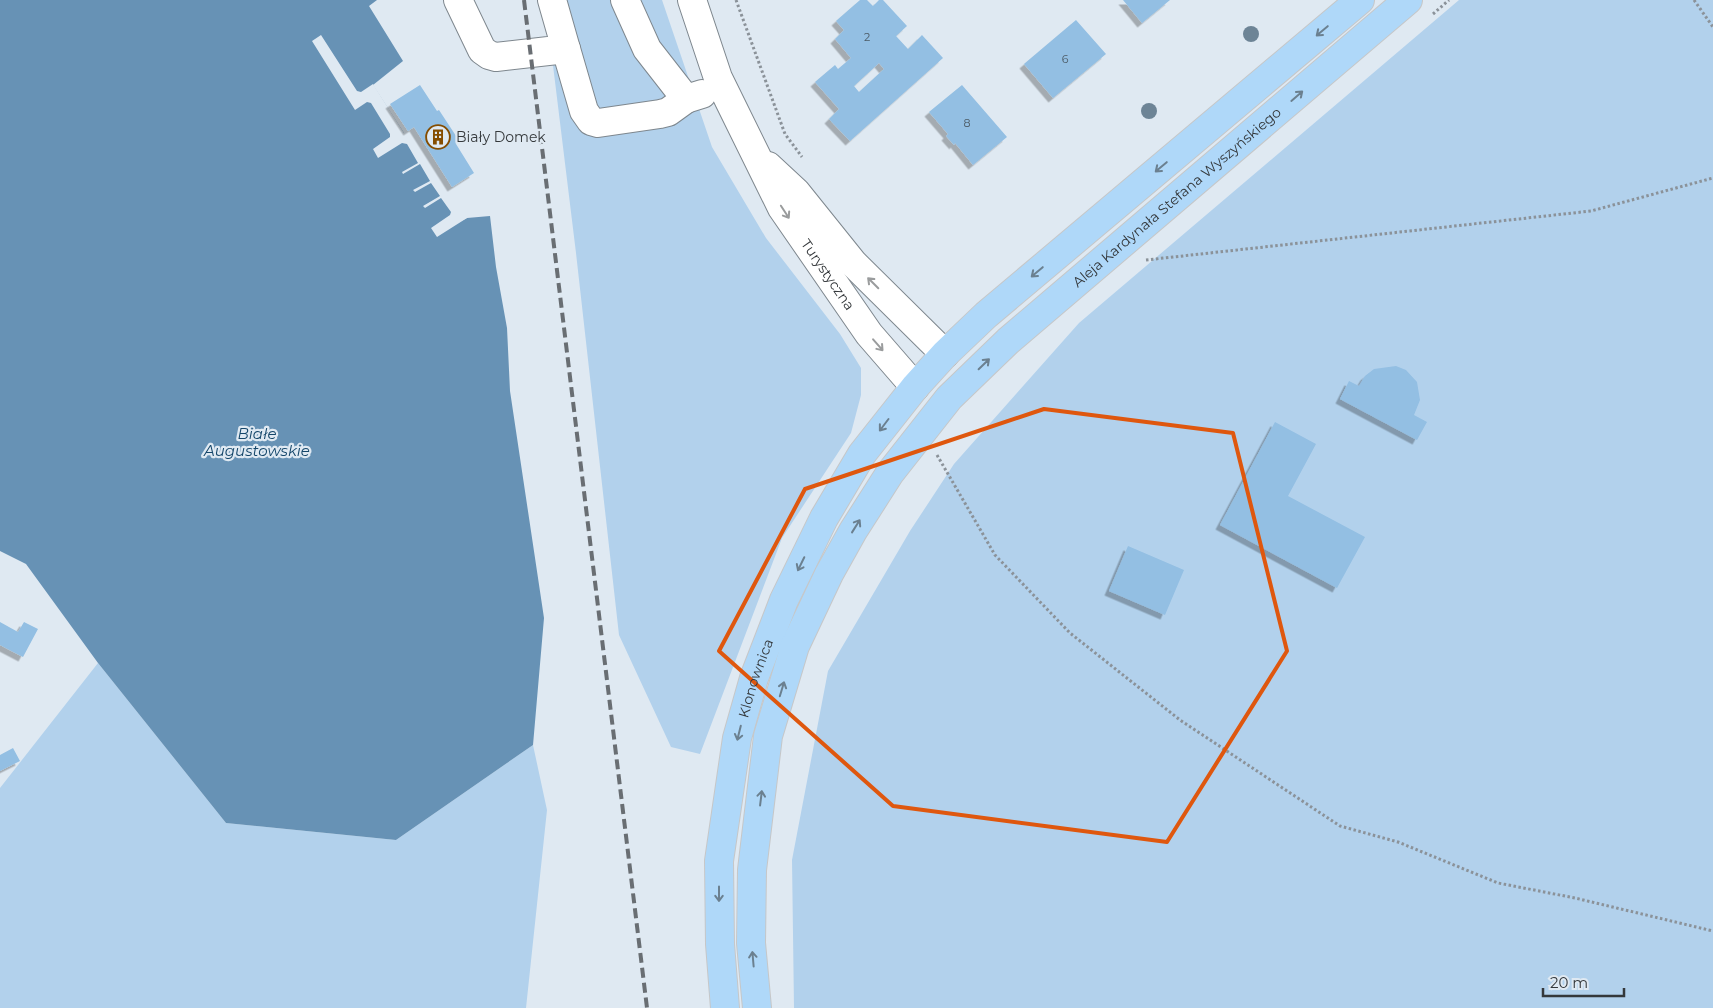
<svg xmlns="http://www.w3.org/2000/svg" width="1713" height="1008" font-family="Montserrat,sans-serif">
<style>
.green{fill:#b2d1ec}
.water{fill:#6792b5}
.pier{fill:#dfe9f2}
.building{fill:#93bfe3;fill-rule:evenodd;filter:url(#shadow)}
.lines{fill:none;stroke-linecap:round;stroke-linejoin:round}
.minor-casing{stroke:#7e878e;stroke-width:30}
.major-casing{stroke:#c6c7c8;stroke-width:30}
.path{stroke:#8b9299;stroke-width:3;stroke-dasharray:2.5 2.5;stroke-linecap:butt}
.minor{stroke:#fff;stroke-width:28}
.major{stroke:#afd8f9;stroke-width:28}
.rail{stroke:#696e73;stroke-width:4;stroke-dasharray:10 5;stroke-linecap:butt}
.tree{fill:#6d8496}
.oneway{stroke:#6b8090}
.oneway2{stroke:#9a9c9d}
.marked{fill:none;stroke:#df570e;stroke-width:4;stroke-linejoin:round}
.labels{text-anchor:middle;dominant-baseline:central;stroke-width:4.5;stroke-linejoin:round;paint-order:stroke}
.number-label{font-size:11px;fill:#4c5a65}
.poi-label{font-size:14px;fill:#34383b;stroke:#dfe9f2;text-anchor:start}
.street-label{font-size:14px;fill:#34383b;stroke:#dfe9f2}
.water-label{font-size:15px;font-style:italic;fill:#14466a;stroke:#dfe9f2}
</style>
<defs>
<filter id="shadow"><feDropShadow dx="-4.5" dy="4.5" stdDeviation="0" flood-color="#0004"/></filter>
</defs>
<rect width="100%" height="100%" fill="#dfe9f2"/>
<!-- green -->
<path class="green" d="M545 0H662L712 147 766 238 840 334 861 368V395L851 433 782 538 700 754 671 747 619 635 576 253Z
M1459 0H1713V1008H794L792 860 828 671 910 531 954 464 1079 323Z
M98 663 226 823 396 840 533 745 547 810 526 1008H0V788Z"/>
<!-- water -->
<path class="water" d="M0 0H377L369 6 403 61 373 85 461 221 467 218 490 216 496 267 507 328 510 391 544 618 533 745 396 840 226 823 98 663 26 564 0 551Z"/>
<!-- pier -->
<path class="pier" d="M321 35 357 91 361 92 373 84 404 133 406 132 462 218 465 216 467 218 437 237 431 228 450 215 451 212 441 198 425 208 423 206 440 196 431 183 415 192 413 190 430 181 420 164 403 174 402 172 418 163 407 144 402 143 378 158 373 149 390 137V134L371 103 367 102 355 110 312 41Z"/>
<!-- building -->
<path class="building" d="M860 0H867L873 6 879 0H883L907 26 896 36 908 49 922 35 943 58 850 141 829 119 839 109 815 82 835 65 838 69 851 58 835 39 844 30 836 21ZM879 63 884 69 859 92 854 86Z
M1123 0H1170L1142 23Z
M1076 20 1106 54 1053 98 1024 64Z
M420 85 437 111 439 110 460 142 456 144 474 173 452 187 414 127 408 131 390 104Z
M962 85 1007 137 973 165 955 143 954 145 946 136 948 134 929 112Z
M1396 366 1406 370 1417 382 1420 400 1414 415 1427 422 1417 440 1340 399 1349 381 1359 386 1365 376 1374 369Z
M1275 422 1316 444 1288 496 1365 537 1337 588 1220 525Z
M1128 546 1184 570 1165 615 1109 591Z
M0 622 18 632 24 622 38 629 23 657 0 645Z
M13 748 20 761 0 771V755Z"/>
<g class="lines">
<!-- minor casing -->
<g class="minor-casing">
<g id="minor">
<path d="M458 0 482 50 489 55 496 57 566 49 552 0"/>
<path d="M625 0 647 49 686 99 702 94"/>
<path id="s1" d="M692 0 718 78 782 208 869 334 915 387"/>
<path d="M566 49 584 111 591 121 598 123 660 114 668 112 686 99"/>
<path d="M768 166 796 192 853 263 945 354"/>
</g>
</g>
<!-- major casing -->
<g class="major-casing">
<g id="major">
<path id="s2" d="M725 1008 720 944 719 861 737 738 754 678 784 600 824 518 862 454 915 387 945 354 986 315 1360 0"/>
<path id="s3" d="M757 1008 751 943 752 870 768 736 795 646 829 574 853 531 890 473 949 398 1008 341 1408 0"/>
</g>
</g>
<!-- path -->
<path class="path" d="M736 0 785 134 802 157
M1694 0 1713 27
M1433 14 1449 0
M1146 260 1591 211 1713 178
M937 455 995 555 1070 633 1180 720 1340 826 1398 842 1498 883 1575 898 1713 931"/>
<!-- minor -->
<use href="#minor" class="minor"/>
<!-- major -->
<use href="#major" class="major"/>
<!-- rail -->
<path class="rail" d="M524 0 647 1008"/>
</g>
<!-- trees -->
<g class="tree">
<circle cx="1251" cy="34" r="8"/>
<circle cx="1149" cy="111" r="8"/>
</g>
<!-- one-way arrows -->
<defs><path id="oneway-shaft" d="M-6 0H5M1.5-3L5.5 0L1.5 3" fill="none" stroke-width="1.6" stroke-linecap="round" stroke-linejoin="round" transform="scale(1.25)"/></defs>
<g class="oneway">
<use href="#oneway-shaft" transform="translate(1322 31) rotate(140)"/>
<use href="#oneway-shaft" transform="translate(1297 96) rotate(-41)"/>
<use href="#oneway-shaft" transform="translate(1161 167) rotate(140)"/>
<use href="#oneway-shaft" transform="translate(1037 272) rotate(140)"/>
<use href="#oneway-shaft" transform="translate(984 364) rotate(-44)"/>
<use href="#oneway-shaft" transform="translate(884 425) rotate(127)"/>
<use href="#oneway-shaft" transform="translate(856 526) rotate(-58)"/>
<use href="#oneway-shaft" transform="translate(801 564) rotate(116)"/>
<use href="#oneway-shaft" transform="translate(782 689) rotate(-73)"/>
<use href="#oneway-shaft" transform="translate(739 733) rotate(104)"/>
<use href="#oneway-shaft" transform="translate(761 798) rotate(-83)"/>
<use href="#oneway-shaft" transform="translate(719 894) rotate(90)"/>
<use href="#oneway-shaft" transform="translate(753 959) rotate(-95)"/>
</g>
<g class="oneway2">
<use href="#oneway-shaft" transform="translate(785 212) rotate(57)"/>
<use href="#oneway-shaft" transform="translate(873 283) rotate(-135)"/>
<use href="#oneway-shaft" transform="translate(878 345) rotate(49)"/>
</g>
<!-- marked area -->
<path class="marked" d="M1044 409 1233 433 1287 651 1167 842 893 806 719 651 805 489Z"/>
<!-- icons -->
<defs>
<g id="building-ring" transform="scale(1.25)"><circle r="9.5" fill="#dfe9f2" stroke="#854d00" stroke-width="1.5"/><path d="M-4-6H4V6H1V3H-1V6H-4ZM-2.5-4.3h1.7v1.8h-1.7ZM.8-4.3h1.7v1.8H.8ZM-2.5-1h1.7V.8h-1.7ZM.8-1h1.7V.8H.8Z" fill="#854d00"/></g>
</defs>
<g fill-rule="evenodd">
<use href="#building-ring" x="438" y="137"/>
</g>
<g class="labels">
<!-- number labels -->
<g class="number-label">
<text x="867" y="37">2</text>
<text x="1065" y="59">6</text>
<text x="967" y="123">8</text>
</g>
<!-- poi labels -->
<g class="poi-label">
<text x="456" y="137">Biały Domek</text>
</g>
<!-- street labels -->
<g class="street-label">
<text stroke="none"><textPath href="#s3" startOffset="964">Aleja Kardynała Stefana Wyszyńskiego</textPath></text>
<text stroke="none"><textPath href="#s1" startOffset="308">Turystyczna</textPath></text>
<text stroke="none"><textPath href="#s2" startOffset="334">Klonownica</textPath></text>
</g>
<!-- water labels -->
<g class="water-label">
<text x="257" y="433">Białe<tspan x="257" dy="17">Augustowskie</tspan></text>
</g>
</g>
<!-- scale -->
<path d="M1543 988v8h81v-8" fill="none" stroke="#34383b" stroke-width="2.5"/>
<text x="1550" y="988" font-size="15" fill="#34383b" stroke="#dfe9f2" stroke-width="4" paint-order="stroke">20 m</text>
</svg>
